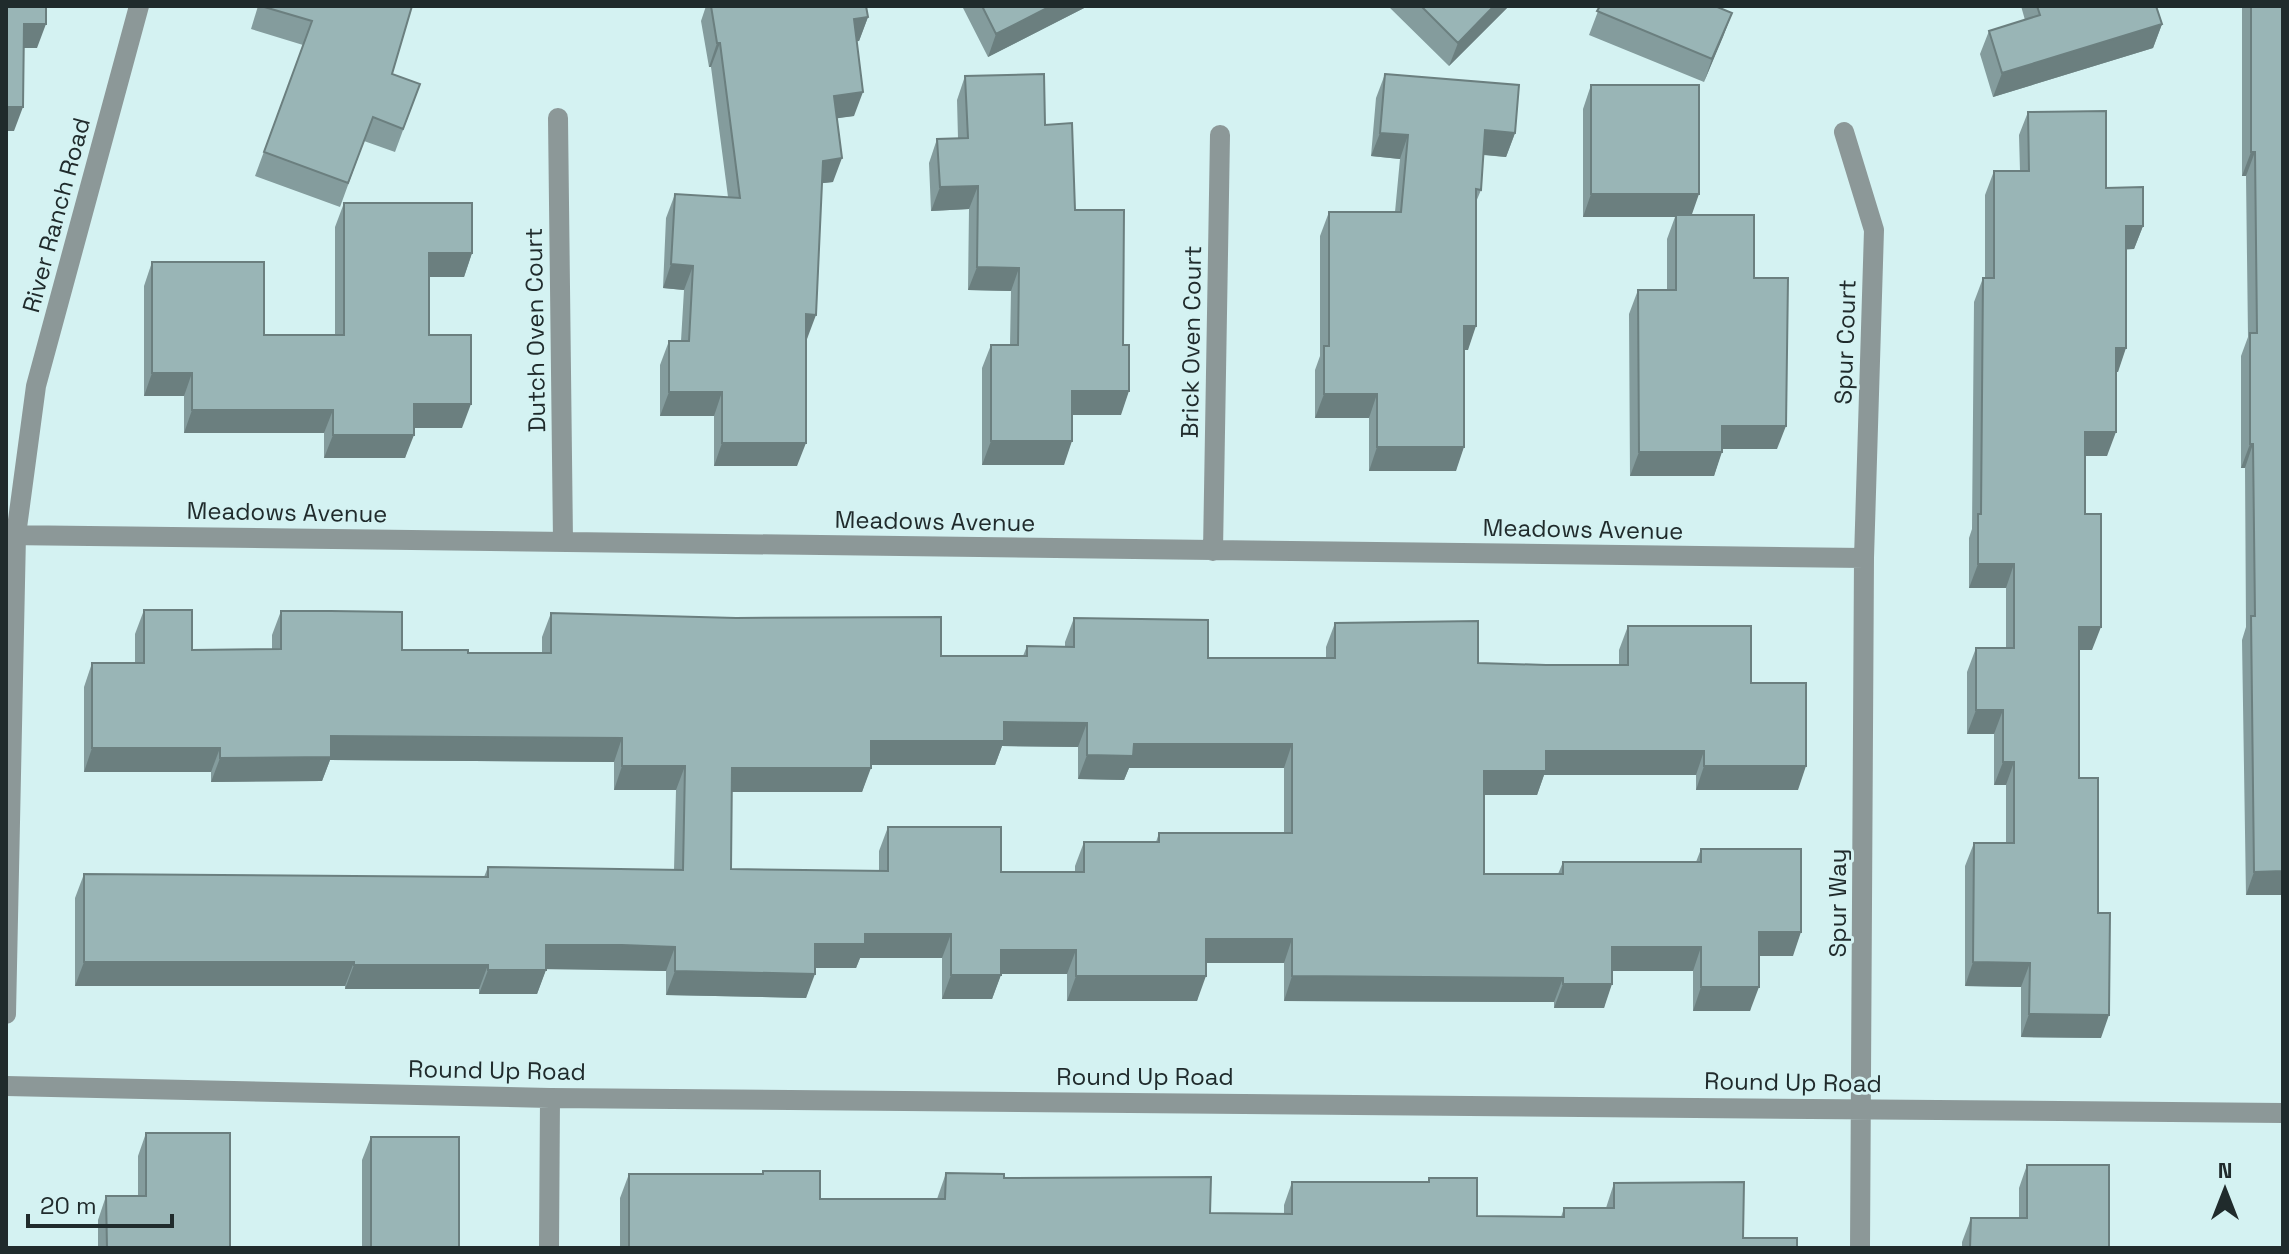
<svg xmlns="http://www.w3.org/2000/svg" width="2289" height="1254" font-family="'Space Grotesk',sans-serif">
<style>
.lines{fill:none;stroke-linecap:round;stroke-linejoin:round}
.street{stroke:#8c9898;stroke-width:20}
.wall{fill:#849c9d;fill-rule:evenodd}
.shaded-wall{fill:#6b7f7f}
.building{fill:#99b5b6;stroke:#6b7f7f;stroke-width:2;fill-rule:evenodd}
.labels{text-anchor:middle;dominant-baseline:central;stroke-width:6;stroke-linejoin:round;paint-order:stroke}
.street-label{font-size:24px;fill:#202b2c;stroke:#d4f2f2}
</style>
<rect width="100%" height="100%" fill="#d4f2f2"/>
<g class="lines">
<!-- street -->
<path class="street" d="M558 118 563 541
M1844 132 1874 230 1864 558 1860 1248
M6 535 1864 558
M1213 551 1220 135
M6 1014 16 535 36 386 139 6
M6 1086 550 1098 2283 1113
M549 1248 550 1098"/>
</g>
<!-- wall -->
<path class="wall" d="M258 6H412L392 74 420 84 395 152 364 141 340 207 255 176 303 45 251 29Z
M706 6H866L868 17 859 41H856L854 116 836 118 833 182 822 183 807 339H806L797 466H714V416H660V365L669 341H681L684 290 663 288 666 218 675 194 728 197 711 67H709L701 21Z
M962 6H1088L988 57Z
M1388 6H1509L1449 66Z
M1600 6 1732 13 1704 82 1589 35Z
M2021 6H2156L2162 24 2153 48 1993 97 1980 54 1989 31 2025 20Z
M2242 6H2283V895H2246L2242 640 2246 627 2245 468H2241V356L2248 337 2246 176H2242Z
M1385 74 1515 133 1506 157 1483 155 1481 190 1476 202 1468 350H1464L1456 471H1369V418H1315V370L1320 356V236L1329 212H1395L1400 159 1371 156 1376 98Z
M965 76 1045 125 1075 210 1121 415H1072L1064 465H982V368L991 345H1010L1011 291 968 290 969 209 931 211 929 163 937 139 958 138 957 100Z
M1591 85 1691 215 1754 278 1777 449H1722L1714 476H1630L1629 314 1638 290H1667V239L1675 217H1583V109Z
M2028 112 2143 226 2134 249H2126L2118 372H2116L2107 456H2085V514L2092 650H2079V778L2098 913 2101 1038 2021 1037V987L1965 986V866L1974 843H2006V785H1994V734H1967V672L1976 648H2006V588H1969V538L1972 529 1974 302 1983 278H1985V195L1994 171H2020L2019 135Z
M344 203 472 253 464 277H429V335L462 428H414L405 458H324V433H184V396H144V286L152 262 264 335H335V227Z
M144 610 192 650 272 649V635L281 611 402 650 468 653H542V637L551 613 941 656H1023L1027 646 1065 647V642L1074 618 1208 658H1326V647L1335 623 1478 663 1546 665H1619V650L1628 626 1751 683 1798 790H1696V775H1544L1537 795H1484V874H1558L1563 862H1696L1701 849 1793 956H1759L1750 1011H1693V971H1612L1604 1008H1554V1002L1284 1001V963H1206L1197 1001H1067V974H1001L992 999H942V958H860L856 968H815L806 998 666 995V971L613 969H546L537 994H479V989H345V986H75V898L84 874 484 877 488 867 674 870 676 790H614V762L330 760 322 781 211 782V772H84V687L92 663H135V634ZM1002 746 1078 747V779L1124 780 1129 768H1284V833H1159L1156 842H1084L1075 866V872H1001L888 827 879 851V871L731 869 732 792H862L871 765H995Z
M146 1133 230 1248H98V1220L106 1196H138V1156Z
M371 1137 459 1248H362V1160Z
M2027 1165 2109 1248H1962V1242L1971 1218H2019V1188Z
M763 1171 820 1199H937L946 1173 1004 1178 1210 1213 1284 1214V1205L1292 1182H1428L1429 1178 1477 1216 1561 1217 1564 1208H1606L1614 1183 1743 1238 1797 1248H620V1198L629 1174H762Z"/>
<!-- shaded-wall -->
<path class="shaded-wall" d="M1051 6H1088L988 57 996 34Z
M1494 6H1509L1449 66 1458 43Z
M1732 13 1723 37 1704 82 1712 59Z
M868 17 859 41 845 43 854 19Z
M24 24H46L37 48H15Z
M2162 24 2153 48 1993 97 2002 73Z
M717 43H720L711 67H709Z
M863 92 854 116 825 120 834 96Z
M6 107H23L14 131H6Z
M1485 130 1515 133 1506 157 1477 154Z
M1380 133 1408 135 1400 159 1371 156Z
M2251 152H2255L2246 176H2242Z
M842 158 833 182 815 184 823 161Z
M978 186 969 209 931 211 940 187Z
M1591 194H1699L1691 217H1583Z
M2126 226H2143L2134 249 2118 250Z
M429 253H472L464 277H420Z
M671 264 693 266 684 290 663 288Z
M977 267 1019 268 1011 291 968 290Z
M806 314 816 315 807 339 797 338Z
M1464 326H1476L1468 350H1456Z
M2116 348H2126L2118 372H2107Z
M152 373H192L184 396H144Z
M1072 391H1129L1121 415H1064Z
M669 392H722L714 416H660Z
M1324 394H1377L1369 418H1315Z
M414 404H471L462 428H405Z
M192 410H333L324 433H184Z
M1722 426H1786L1777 449H1714Z
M2085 432H2116L2107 456H2076Z
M333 435H414L405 458H324Z
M991 441H1072L1064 465H982Z
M722 443H806L797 466H714Z
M2250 444H2253L2245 468H2241Z
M1377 447H1464L1456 471H1369Z
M1639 452H1722L1714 476H1630Z
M1978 564H2014L2006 588H1969Z
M2079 627H2101L2092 650H2070Z
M1976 710H2003L1994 734H1967Z
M1004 722 1087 723 1078 747 1002 746 995 765H862L871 741Z
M331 736 622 738 614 762 330 760 322 781 211 782 220 758Z
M1134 744H1292L1284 768H1129L1124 780 1078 779 1087 755Z
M92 748H220L211 772H84Z
M1546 751H1704L1696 775H1544L1537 795H1475L1484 771Z
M2003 762H2014L2006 785H1994Z
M622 766H685L676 790H614Z
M1704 766H1806L1798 790H1696Z
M732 768H871L862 792H723Z
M2283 871V895H2246L2254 872Z
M1759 932H1801L1793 956H1750Z
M865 934H951L942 958H860L856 968H806L815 944Z
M1206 939H1292L1284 963H1197Z
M546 945H622L675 947 666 971 537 969Z
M1612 947H1701L1693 971H1604Z
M1001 950H1076L1067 974H992Z
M84 962H354L345 986H75Z
M1973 962 2030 963 2021 987 1965 986Z
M354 965H488L479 989H345Z
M488 970H546L537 994H479Z
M675 971 815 974 806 998 666 995Z
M951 975H1001L992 999H942Z
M1076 976H1206L1197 1001H1067Z
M1292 976 1563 978 1554 1002 1284 1001Z
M1563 984H1612L1604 1008H1554Z
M1701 987H1759L1750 1011H1693Z
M2029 1014 2109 1015 2101 1038 2021 1037Z"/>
<!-- building -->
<path class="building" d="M6 6H46V24H24L23 107H6Z
M261 6H412L392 74 420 84 403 129 373 117 348 183 264 152 312 21Z
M711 6H866L868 17 854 19 863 92 834 96 842 158 823 161 816 315 806 314V443H722V392H669V341H689L693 266 671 264 675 194 740 198 720 43H717Z
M982 6H1051L996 34Z
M1421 6H1494L1458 43Z
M1600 6H1715L1732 13 1712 59 1597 11Z
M2037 6H2156L2162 24 2002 73 1989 31 2040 15Z
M2251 6H2283V871L2254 872 2251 616H2255L2253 444H2250V333H2257L2255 152H2251Z
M1044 74 1045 125 1072 123 1075 210H1124L1123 345H1129V391H1072V441H991V345H1018L1019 268 977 267 978 186 940 187 937 139 968 138 965 76Z
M1385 74 1519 85 1515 133 1485 130 1481 190 1476 189V326H1464V447H1377V394H1324V346H1329V212H1401L1408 135 1380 133Z
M1591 85H1699V194H1591Z
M2106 111V188L2143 187V226H2126V348H2116V432H2085V514H2101V627H2079V778H2098V913H2110L2109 1015 2029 1014 2030 963 1973 962 1974 843H2014V762H2003V710H1976V648H2014V564H1978V514H1981L1983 278H1994V171H2029L2028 112Z
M344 203H472V253H429V335H471V404H414V435H333V410H192V373H152V262H264V335H344Z
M1676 215H1754V278H1788L1786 426H1722V452H1639L1638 290H1676Z
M144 610H192V650L281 649V611H331L402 612V650H468V653H551V613L736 618 941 617V656H1027V646L1074 647V618L1208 620V658H1335V623L1478 621V663L1546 665H1628V626H1751V683H1806V766H1704V751H1546V771H1484V874H1563V862H1701V849H1801V932H1759V987H1701V947H1612V984H1563V978L1292 976V939H1206V976H1076V950H1001V975H951V934H865V944H815V974L675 971V947L622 945H546V970H488V965H354V962H84V874L488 877V867L683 870 685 766H622V738L331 736V757L220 758V748H92V663H144ZM1004 722 1087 723V755L1133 756 1134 744H1292V833H1159V842H1084V872H1001V827H888V871L731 869 732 768H871V741H1004Z
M146 1133H230V1248H107L106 1196H146Z
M371 1137H459V1248H371Z
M2027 1165H2109V1248H1970L1971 1218H2027Z
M763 1171H820V1199H945L946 1173 1004 1174V1178L1211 1177 1210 1213 1292 1214V1182H1429V1178H1477V1216L1564 1217V1208H1614V1183L1744 1182 1743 1238H1797V1248H629V1174H763Z"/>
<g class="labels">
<!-- street labels -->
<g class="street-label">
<text transform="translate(56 215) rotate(-75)">River Ranch Road</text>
<text transform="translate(535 330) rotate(-91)">Dutch Oven Court</text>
<text transform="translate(1191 342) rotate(-89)">Brick Oven Court</text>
<text transform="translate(1845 342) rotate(-88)">Spur Court</text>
<text transform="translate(287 512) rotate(1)">Meadows Avenue</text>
<text transform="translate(935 521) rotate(1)">Meadows Avenue</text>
<text transform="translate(1583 529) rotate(1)">Meadows Avenue</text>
<text transform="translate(1837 903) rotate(-90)">Spur Way</text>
<text transform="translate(497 1070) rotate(1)">Round Up Road</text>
<text x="1145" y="1076">Round Up Road</text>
<text transform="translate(1793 1082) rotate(1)">Round Up Road</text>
</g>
</g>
<!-- border -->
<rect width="2289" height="1254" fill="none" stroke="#202b2c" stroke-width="16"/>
<!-- north arrow -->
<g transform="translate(2225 1190)" stroke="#d4f2f2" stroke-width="6" paint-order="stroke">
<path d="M0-6L14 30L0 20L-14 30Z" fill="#202b2c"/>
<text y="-12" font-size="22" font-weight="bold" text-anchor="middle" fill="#202b2c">N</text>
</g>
<!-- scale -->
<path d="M28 1214v12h144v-12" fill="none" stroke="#202b2c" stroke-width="4"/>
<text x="40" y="1214" font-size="24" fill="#202b2c" stroke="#d4f2f2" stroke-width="6" paint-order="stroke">20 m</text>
</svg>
